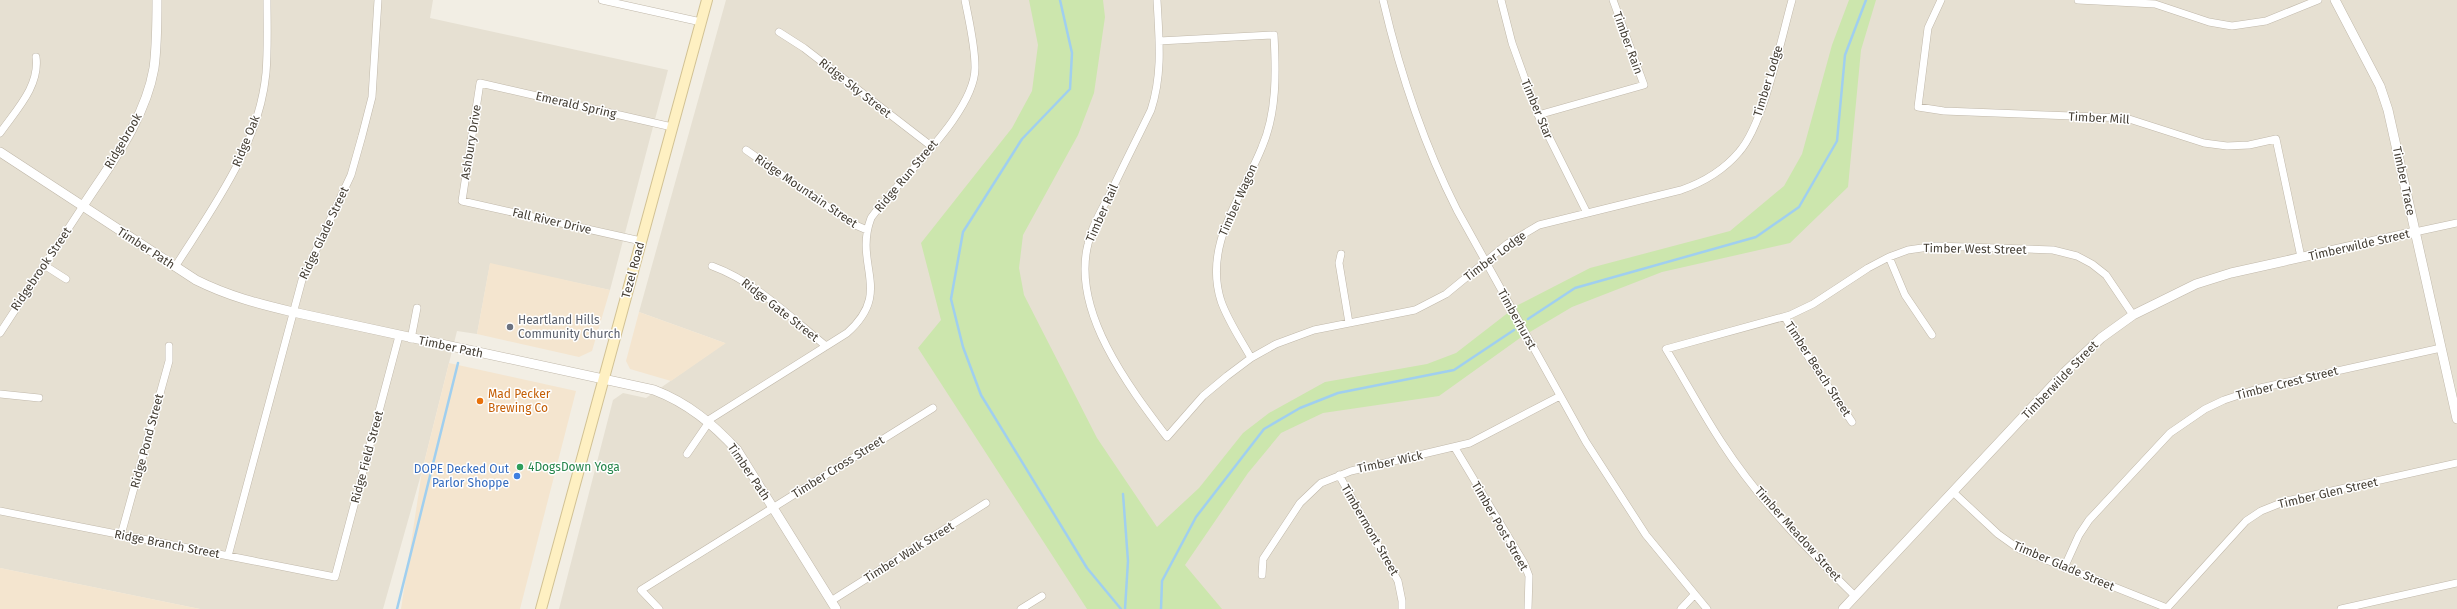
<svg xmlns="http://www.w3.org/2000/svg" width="2457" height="609" font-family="'Fira Sans',sans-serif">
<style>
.residential{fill:#e6e0d2}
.commercial{fill:#f4e5cf}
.green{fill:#cce6ad}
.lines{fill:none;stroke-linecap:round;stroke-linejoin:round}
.stream{stroke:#a0cfef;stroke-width:2.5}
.minor-casing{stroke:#c0b8aa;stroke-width:8}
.tertiary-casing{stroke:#c0b8aa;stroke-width:10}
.secondary-casing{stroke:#d2c294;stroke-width:12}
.minor{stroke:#fff;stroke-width:7}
.tertiary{stroke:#fff;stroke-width:9}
.secondary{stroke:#fef0c2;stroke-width:10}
.worship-dot{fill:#6b7280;stroke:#fff;stroke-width:1.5}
.food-dot{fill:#e8710a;stroke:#fff;stroke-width:1.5}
.leisure-dot{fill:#2e9e5b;stroke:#fff;stroke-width:1.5}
.shop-dot{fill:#3f7fe0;stroke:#fff;stroke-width:1.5}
.labels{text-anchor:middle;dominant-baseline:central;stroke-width:3;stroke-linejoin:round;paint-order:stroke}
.street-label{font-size:12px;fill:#443e34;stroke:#fff}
.worship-label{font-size:12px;fill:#5b616d;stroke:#fff;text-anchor:start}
.food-label{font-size:12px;fill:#c56008;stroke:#fff;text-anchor:start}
.leisure-label{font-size:12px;fill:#27864d;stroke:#fff;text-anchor:start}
.shop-label{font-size:12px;fill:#366cbe;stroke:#fff;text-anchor:end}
</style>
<rect width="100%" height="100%" fill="#f2eee4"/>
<!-- residential -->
<path class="residential" d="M0 0H433L430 18 668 70 610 290 490 264 477 334 457 331 422 471 383 609H200L0 568Z
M726 0H2457V609H559L613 400 623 393 646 398 725 343 639 312Z"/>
<!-- commercial -->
<path class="commercial" d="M490 263 610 290 592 351 579 357 477 334Z
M639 312 725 343H726L671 381 630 369 626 361Z
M449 363 576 391 520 609H401L422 471Z
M0 568 200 609H0Z"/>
<!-- green -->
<path class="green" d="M1029 0H1103L1105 17 1094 93 1078 135 1023 235 1019 268 1024 295 1097 438 1157 527 1199 488 1243 433 1269 413 1325 382 1427 364 1456 353 1518 305 1590 268 1730 231 1784 186 1802 154 1832 45 1849 0H1876L1861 50 1848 187 1790 243 1662 272 1572 307 1520 338 1439 396 1323 413 1281 433 1248 473 1185 565 1222 609H1087L918 348 941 320 921 243 1012 128 1032 91 1038 45Z"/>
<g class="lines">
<!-- stream -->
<path class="stream" d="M1060 0 1072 53 1070 89 1022 139 963 232 951 299 963 347 981 395 1087 568 1121 609
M1528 319 1575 288 1756 237 1799 207 1837 141 1845 55 1866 0
M1123 494 1128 561 1125 609
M397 609 458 363
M1161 609 1162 581 1196 517 1264 429 1300 408 1338 393 1454 370 1514 330"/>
<!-- minor casing -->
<g class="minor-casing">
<path id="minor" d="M602 0 701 22
M1157 0C1159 38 1163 73 1151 110 1138 137 1124 164 1111 192 1102 209 1092 226 1088 244 1071 311 1129 387 1167 437L1203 396 1227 376 1251 358 1276 344 1314 330 1415 310 1446 294 1507 244 1539 225 1681 190C1704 182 1723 171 1739 152 1764 124 1781 39 1792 0
M1383 0C1400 73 1423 143 1457 210L1586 442 1646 535 1707 609
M1501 0 1512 43 1538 115 1587 213
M1941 0 1928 28 1918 107 1944 111 2126 118 2204 143 2227 146 2249 145 2276 139 2301 257
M2078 0 2155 4 2209 22 2232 26 2266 21 2318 0
M779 32 804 48 931 146
M1159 41 1274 35C1276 72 1277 112 1262 147 1242 197 1203 245 1221 301 1228 321 1241 340 1251 358
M1538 115 1644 85 1613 0
M0 133C16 110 40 86 36 57
M746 150 853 224 867 230
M2415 232 2457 223
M641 241 462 201 480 83 672 127
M1341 254 1339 263 1349 323
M1889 257 1905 295 1932 335
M44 265 66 279
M712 266C756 282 790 317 826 346
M175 267C213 207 259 146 266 73 268 49 267 24 267 0
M1785 317 1803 349 1852 422
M0 333 83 206
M411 339 417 308
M0 394 39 398
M707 421 847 333C894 291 853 266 871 218 898 180 976 113 975 67 975 45 969 21 965 0
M1455 448 1524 563 1529 576 1528 609
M687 454 709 422
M1339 475 1398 581 1402 601V609
M1953 492 1998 534 2019 549 2167 608 2246 521 2261 511 2286 501 2457 463
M0 511 335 577 399 336
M121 535 169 361V346
M228 556 302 280 351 175 362 136 372 97 378 0
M2064 568 2079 535 2089 520 2170 433 2205 409 2224 400 2260 388 2441 348
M1262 575 1263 559 1300 503 1321 483 1351 471 1470 443 1560 396
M1855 596C1807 549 1759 500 1722 443 1702 413 1685 380 1666 349L1790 315 1813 304 1868 268 1889 257 1908 250 1936 246 2053 250 2077 256 2092 264 2106 275 2133 315
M831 601 986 503
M659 609 641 590 933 408
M1021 609 1042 596
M1681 609 1694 595
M2341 609 2457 583"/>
</g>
<!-- tertiary casing -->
<g class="tertiary-casing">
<path id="tertiary" d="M2335 0 2380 86 2388 110 2457 419
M0 152 196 280C228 296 259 304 293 312L654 390C688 403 713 424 737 450L836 609
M83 206C111 163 145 120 154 68 157 45 157 23 157 0
M1843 609 2066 371 2101 338 2133 315 2196 284 2231 273 2415 232"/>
</g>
<!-- secondary casing -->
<g class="secondary-casing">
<path id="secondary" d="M541 609 707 0"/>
</g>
<!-- minor -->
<use href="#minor" class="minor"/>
<!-- tertiary -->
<use href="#tertiary" class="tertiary"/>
<!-- secondary -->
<use href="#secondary" class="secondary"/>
</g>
<!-- markers -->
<circle class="worship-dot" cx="510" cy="327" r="4"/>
<circle class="food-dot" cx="480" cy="401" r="4"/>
<circle class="leisure-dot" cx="520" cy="467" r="4"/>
<circle class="shop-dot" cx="517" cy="476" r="4"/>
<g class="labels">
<!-- street labels -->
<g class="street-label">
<text transform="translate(1628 43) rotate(70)">Timber Rain</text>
<text transform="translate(1768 81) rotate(-73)">Timber Lodge</text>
<text transform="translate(855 88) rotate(38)">Ridge Sky Street</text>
<text transform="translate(576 105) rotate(13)">Emerald Spring</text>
<text transform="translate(1537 109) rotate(67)">Timber Star</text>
<text transform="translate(2099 118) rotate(3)">Timber Mill</text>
<text transform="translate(123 141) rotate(-60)">Ridgebrook</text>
<text transform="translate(246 141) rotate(-68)">Ridge Oak</text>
<text transform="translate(471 142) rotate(-81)">Ashbury Drive</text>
<text transform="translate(906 176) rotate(-50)">Ridge Run Street</text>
<text transform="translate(2404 181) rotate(78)">Timber Trace</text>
<text transform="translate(806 191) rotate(34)">Ridge Mountain Street</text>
<text transform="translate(1238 200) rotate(-66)">Timber Wagon</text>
<text transform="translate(1102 213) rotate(-66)">Timber Rail</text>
<text transform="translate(552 221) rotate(13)">Fall River Drive</text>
<text transform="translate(324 233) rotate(-65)">Ridge Glade Street</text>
<text transform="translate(2359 245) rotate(-13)">Timberwilde Street</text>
<text transform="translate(146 248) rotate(33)">Timber Path</text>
<text transform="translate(1975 249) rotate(1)">Timber West Street</text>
<text transform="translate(1495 256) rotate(-37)">Timber Lodge</text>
<text transform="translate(41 269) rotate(-56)">Ridgebrook Street</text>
<text transform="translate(633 270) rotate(-75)">Tezel Road</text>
<text transform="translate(780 310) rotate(38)">Ridge Gate Street</text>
<text transform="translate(1517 319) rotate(61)">Timberhurst</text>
<text transform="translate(451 347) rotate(12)">Timber Path</text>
<text transform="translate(1818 369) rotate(57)">Timber Beach Street</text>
<text transform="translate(2060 380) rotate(-46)">Timberwilde Street</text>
<text transform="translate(2287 383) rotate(-14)">Timber Crest Street</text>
<text transform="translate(147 441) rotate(-75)">Ridge Pond Street</text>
<text transform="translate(367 457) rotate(-75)">Ridge Field Street</text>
<text transform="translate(1390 462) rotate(-12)">Timber Wick</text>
<text transform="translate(838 467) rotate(-32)">Timber Cross Street</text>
<text transform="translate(749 472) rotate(56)">Timber Path</text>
<text transform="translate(2328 493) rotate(-13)">Timber Glen Street</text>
<text transform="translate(1500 526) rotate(60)">Timber Post Street</text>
<text transform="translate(1370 530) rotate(60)">Timbermont Street</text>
<text transform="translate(1798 534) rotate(48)">Timber Meadow Street</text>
<text transform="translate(167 544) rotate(11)">Ridge Branch Street</text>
<text transform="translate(909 552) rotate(-32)">Timber Walk Street</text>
<text transform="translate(2064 566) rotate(23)">Timber Glade Street</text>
</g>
<!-- worship labels -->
<g class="worship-label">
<text x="518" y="320">Heartland Hills<tspan x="518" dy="14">Community Church</tspan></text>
</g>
<!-- food labels -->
<g class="food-label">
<text x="488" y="394">Mad Pecker<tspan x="488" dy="14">Brewing Co</tspan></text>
</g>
<!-- leisure labels -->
<g class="leisure-label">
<text x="528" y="467">4DogsDown Yoga</text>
</g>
<!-- shop labels -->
<g class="shop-label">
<text x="509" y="469">DOPE Decked Out<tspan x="509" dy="14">Parlor Shoppe</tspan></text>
</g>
</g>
</svg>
